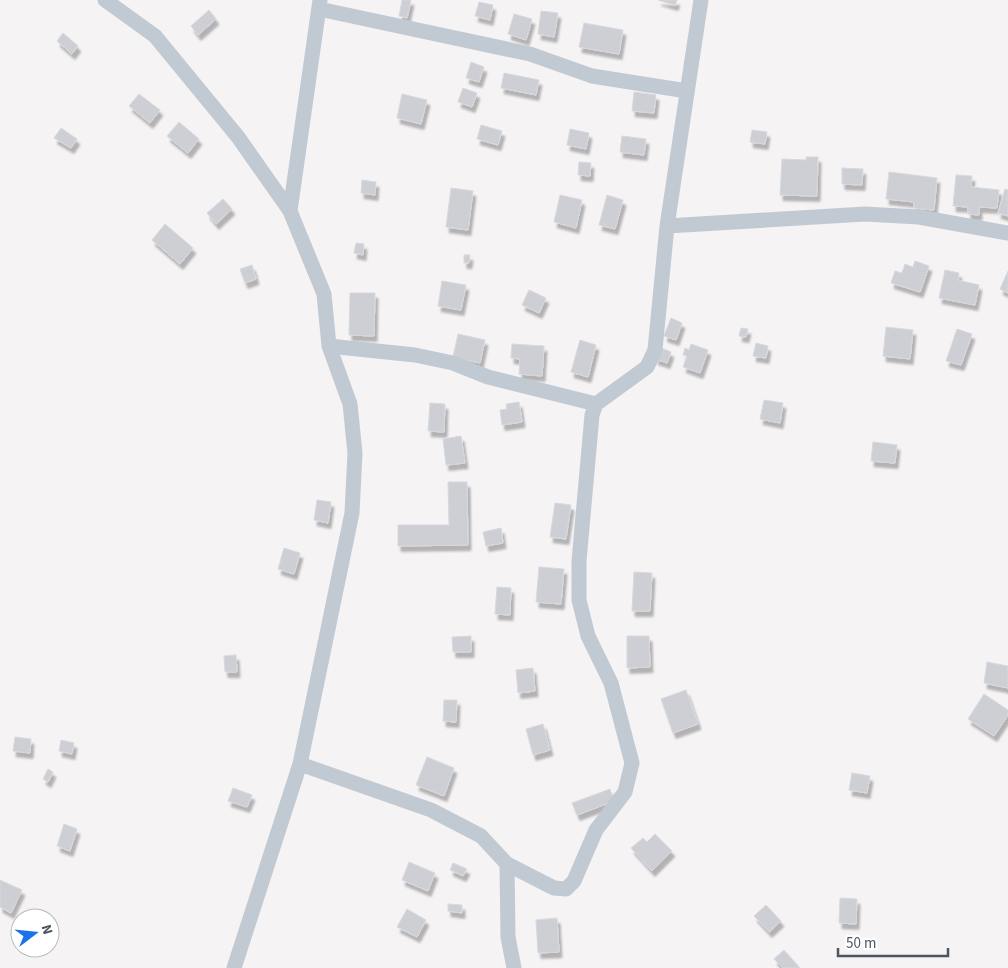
<svg xmlns="http://www.w3.org/2000/svg" width="1008" height="968" font-family="'Source Sans 3',sans-serif">
<style>
.building{fill:#cdcfd5;stroke:#d7d9de;filter:url(#shadow)}
.lines{fill:none;stroke-linecap:round;stroke-linejoin:round}
.street{stroke:#c1cad2;stroke-width:15}
</style>
<defs>
<filter id="shadow"><feDropShadow dx="3" dy="5.5" stdDeviation="1" flood-color="#0004"/></filter>
</defs>
<rect width="100%" height="100%" fill="#f5f3f3"/>
<!-- building -->
<path class="building" d="M402 0H411L407 18 399 16Z
M658 0H677L675 5Z
M479 2 493 5 490 20 475 16Z
M209 10 216 19 198 35 191 26Z
M541 11 558 13 554 37 538 34Z
M514 14 532 19 526 40 508 34Z
M584 23 623 30 619 54 579 47Z
M63 33 78 46 72 54 57 41Z
M471 62 484 67 479 82 466 78Z
M504 73 539 80 536 95 501 88Z
M463 88 477 93 472 107 458 102Z
M634 92 656 95 654 113 632 111Z
M139 94 160 110 150 123 129 106Z
M402 94 427 100 421 124 397 118Z
M179 122 199 139 188 153 167 136Z
M481 125 502 131 498 145 477 139Z
M61 128 77 139 71 148 54 138Z
M570 129 589 133 586 149 567 145Z
M752 130 767 132 765 144 750 142Z
M622 136 646 139 644 155 620 152Z
M806 157H818L817 196 780 195 782 159 806 160Z
M579 162 591 163 590 176 578 175Z
M842 168 863 169 862 185 842 184Z
M889 172 937 178 934 210 914 208V202L886 199Z
M956 175 972 176 971 187 999 190 997 208 979 207V215L968 214V207L953 206Z
M362 180 376 182 375 195 361 193Z
M451 188 473 191 468 230 446 227Z
M1005 189 1008 190V216L998 213Z
M560 195 582 200 576 228 554 222Z
M607 195 623 200 615 229 599 225Z
M223 199 232 209 216 224 207 213Z
M165 224 193 248 180 264 152 240Z
M356 243 364 244 363 255 354 253Z
M464 255H470L469 263H464Z
M915 261 929 266 920 292 891 283 895 271 902 273 905 264 913 267Z
M252 265 256 279 245 283 240 269Z
M945 270 959 273 958 280 979 285 975 305 939 298Z
M1008 271V293L1000 289Z
M442 281 466 285 461 310 438 306Z
M529 290 546 298 539 313 522 305Z
M350 293H375L374 336 349 335Z
M671 318 682 323 676 340 664 336Z
M886 327 913 330 910 359 883 356Z
M741 328 748 329 746 337 739 336Z
M957 329 972 334 961 365 946 361Z
M458 334 485 340 480 363 453 357Z
M580 340 596 345 588 377 571 372Z
M756 343 768 346 766 358 753 356Z
M512 344 544 346 542 376 519 374 520 359 511 358Z
M691 344 708 350 700 373 683 367 687 356 683 355 685 348 689 350Z
M659 347 671 352 667 363 655 359Z
M764 400 783 403 780 423 760 419Z
M519 402 522 422 502 425 500 410 507 409 506 404Z
M430 403 445 404 444 432 428 431Z
M461 436 465 463 446 465 443 439Z
M873 442 897 445 895 463 871 461Z
M448 482H467L468 545 398 546V525H449Z
M317 500 331 502 328 523 314 520Z
M555 503 571 505 566 539 550 537Z
M501 528 503 543 486 546 483 532Z
M284 548 300 553 294 574 278 569Z
M539 567 564 569 561 604 536 602Z
M634 572 652 573 650 611H632Z
M497 587 511 588 510 615 495 614Z
M471 636V652H453L452 637Z
M627 636H649L650 667 627 668Z
M236 655 237 672H225L224 656Z
M987 662 1008 666V688L984 683Z
M533 668 535 691 518 693 516 670Z
M686 690 698 724 673 733 661 699Z
M984 694 1008 710V715L994 736 968 719Z
M444 700H457L456 722 443 721Z
M543 724 550 750 533 755 526 729Z
M15 737 31 739 30 753 13 751Z
M61 740 74 743 72 754 59 751Z
M427 757 454 768 444 796 416 785Z
M48 769 53 772 48 782 43 779Z
M852 773 870 776 867 793 849 790Z
M233 788 252 795 247 807 228 801Z
M610 789 614 801 577 815 572 803Z
M64 824 77 829 70 851 57 846Z
M655 834 672 851 652 871 631 848 643 838 647 842Z
M409 862 435 873 428 891 402 880Z
M453 863 467 869 463 876 450 870Z
M0 880 22 890 11 913 0 907Z
M840 898 857 899 856 924 839 923Z
M448 904 462 905V913L448 911Z
M766 905 781 921 769 932 754 916Z
M407 909 426 920 417 937 397 927Z
M557 918 559 952 538 953 536 920Z
M784 950 800 968H783L774 959Z"/>
<g class="lines">
<!-- street -->
<path class="street" d="M105 0 155 36 238 137 290 211 324 294 329 346 350 404 355 453 352 513 300 764 234 968
M319 9 530 54 592 76 687 91
M290 211 320 0
M667 226 865 214 919 217 1008 233
M329 346 415 355 453 363 488 377 596 404
M300 764 431 810 481 836 507 864 554 888 566 889 574 881 596 830 625 792 632 763 611 683 588 636 579 600V561L592 415 596 404 647 367 655 350 667 226 701 0
M507 864 508 937 514 968"/>
</g>
<!-- north arrow -->
<g transform="translate(35 933) rotate(74)"><circle r="24" fill="#ffffff" stroke="#b7bbc0"/>
<path d="M0-4L9 19L0 12L-9 19Z" fill="#1a73e8"/>
<text y="-8" font-size="14" font-weight="bold" text-anchor="middle" fill="#4a5661">N</text>
</g>
<!-- scale -->
<path d="M838 948v8h110v-8" fill="none" stroke="#4a5661" stroke-width="2.5"/>
<text x="846" y="948" font-size="15" fill="#4a5661" stroke="#ffffff" stroke-width="4" paint-order="stroke">50 m</text>
</svg>
